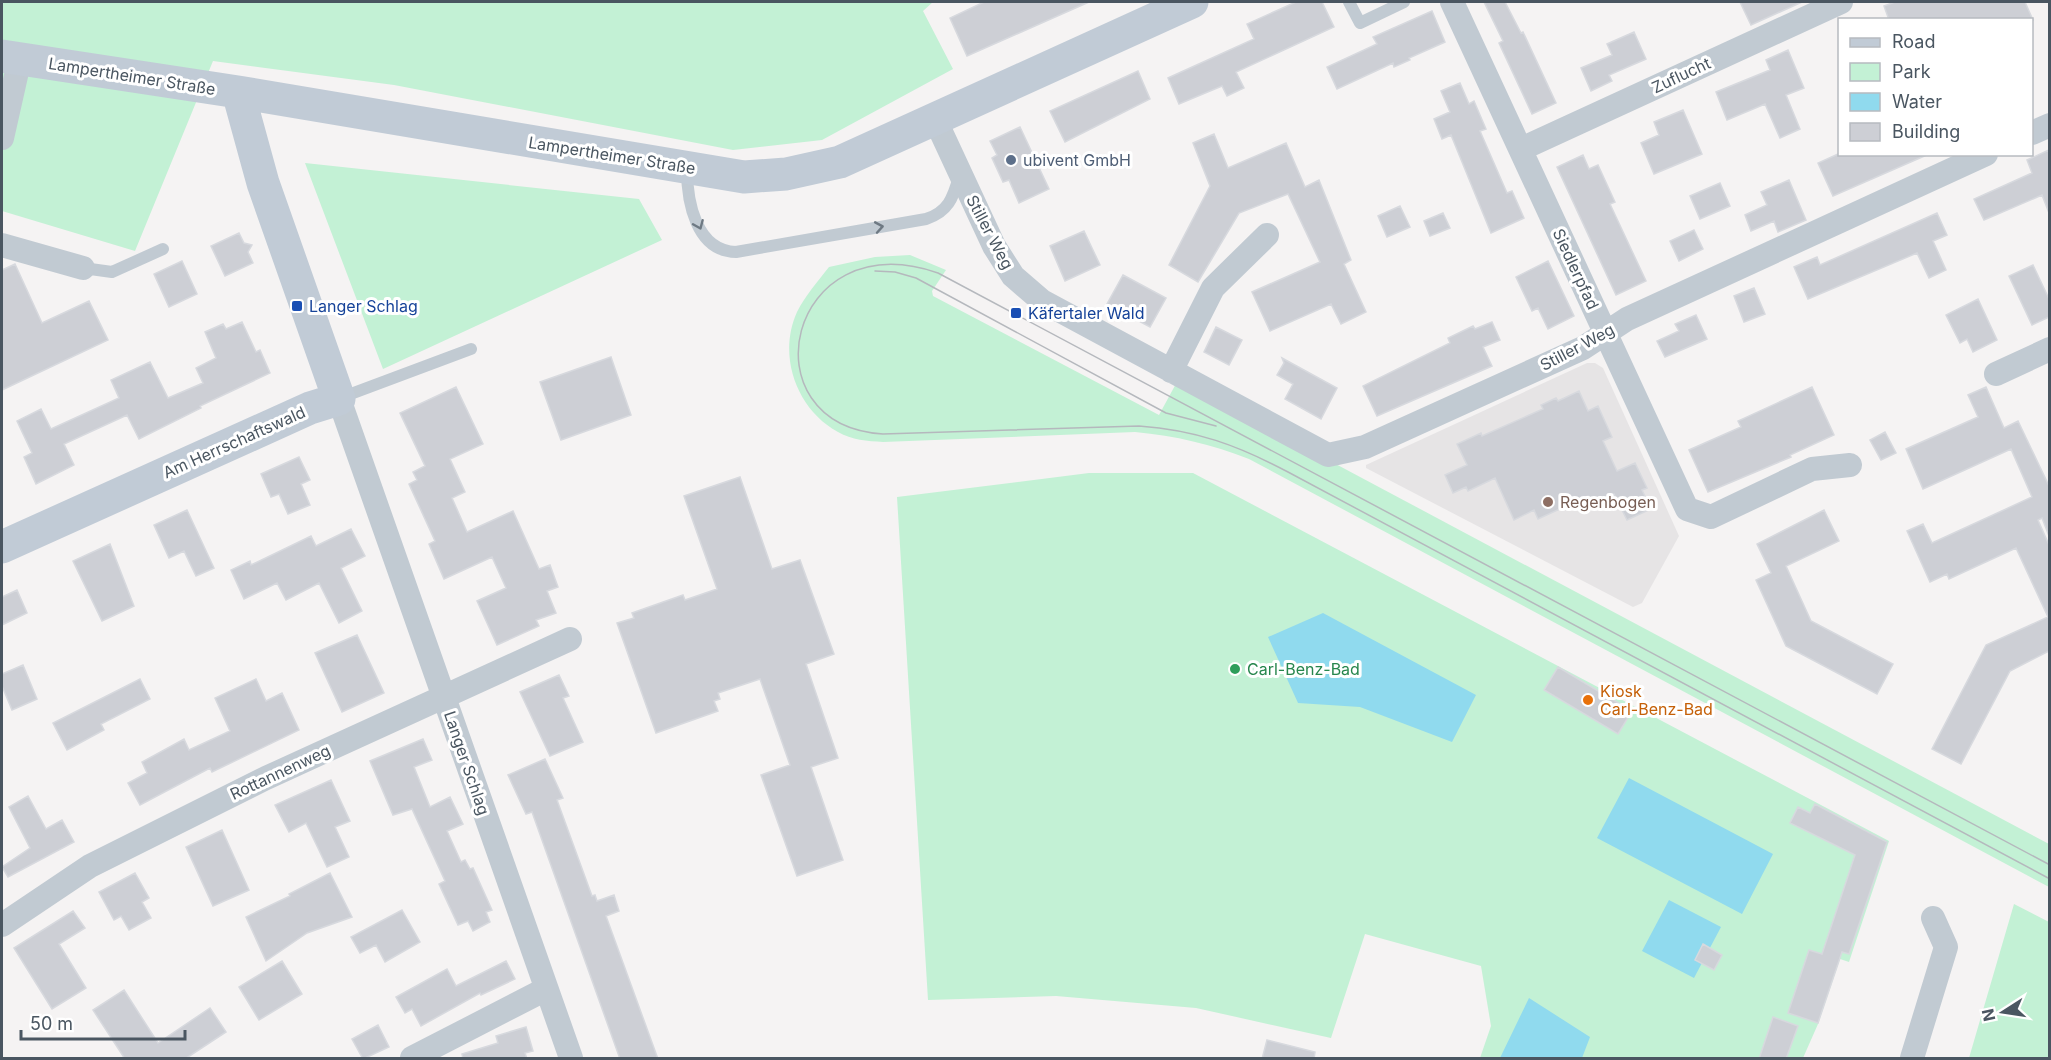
<svg xmlns="http://www.w3.org/2000/svg" width="2051" height="1060" font-family="Inter,sans-serif">
<style>
.education{fill:#e6e4e5}
.green{fill:#c3f1d5}
.water{fill:#90daee}
.building{fill:#cdcfd5;stroke:#d7d9de;stroke-width:1.5}
.lines{fill:none;stroke-linecap:round;stroke-linejoin:round}
.lane{stroke:#c1cad2;stroke-width:12}
.street{stroke:#c1cad2;stroke-width:24}
.secondary{stroke:#c1cbd6;stroke-width:33}
.tram{stroke:#b5b8bd;stroke-width:1.5}
.oneway{stroke:#6e7983}
.service-dot{fill:#5c6f8a;stroke:#fff;stroke-width:2}
.transit-dot{fill:#1a4fb4;stroke:#fff;stroke-width:2}
.education-dot{fill:#8d6e63;stroke:#fff;stroke-width:2}
.leisure-dot{fill:#2e9e5b;stroke:#fff;stroke-width:2}
.food-dot{fill:#e8710a;stroke:#fff;stroke-width:2}
.labels{text-anchor:middle;dominant-baseline:central;stroke-width:6;stroke-linejoin:round;paint-order:stroke}
.street-label{font-size:16px;fill:#4a5661;stroke:#fff}
.service-label{font-size:16px;fill:#4e5e75;stroke:#fff;text-anchor:start}
.transit-label{font-size:16px;fill:#164399;stroke:#fff;text-anchor:start}
.education-label{font-size:16px;fill:#785e54;stroke:#fff;text-anchor:start}
.leisure-label{font-size:16px;fill:#27864d;stroke:#fff;text-anchor:start}
.food-label{font-size:16px;fill:#c56008;stroke:#fff;text-anchor:start}
</style>
<rect width="100%" height="100%" fill="#f5f3f3"/>
<!-- education -->
<path class="education" d="M1587 363H1595L1603 368 1679 536 1642 603 1633 607 1366 468V465Z"/>
<!-- green -->
<path class="green" d="M2 2H933L923 11 953 69 822 140 733 150 394 85 213 61 135 251 2 211Z
M305 163 639 199 662 240 383 369Z
M910 255 946 270 932 291 933 296 1159 415 1178 380 2049 844V887L1249 459C1211 444 1176 436 1135 432L883 442C867 441 852 440 838 432 797 410 777 356 797 312 805 296 818 281 829 267L875 257Z
M1089 473H1193L1889 841 1849 962 1840 959 1818 1024 1803 1058H1480L1491 1026 1481 966 1365 934 1331 1038 1196 1008 1056 996 928 1000 897 497Z
M2014 904 2049 922V1058H1969Z"/>
<!-- water -->
<path class="water" d="M1323 613 1476 695 1452 742 1360 707 1298 703 1268 637Z
M1629 778 1773 854 1742 914 1597 838Z
M1669 900 1721 927 1694 978 1642 951Z
M1529 998 1590 1037 1582 1058H1500Z"/>
<!-- building -->
<path class="building" d="M984 2H1089L967 56 950 18Z
M1296 2H1322L1334 27 1236 72 1244 88 1227 96 1222 86 1179 104 1168 78 1254 39 1247 24Z
M1484 2H1505L1521 33 1523 32 1556 103 1532 114 1499 43 1503 41Z
M1740 2H1802L1751 25Z
M1895 2H2025L2033 20H1889L1884 6Z
M1432 11 1445 42 1409 58 1410 60 1394 67 1393 63 1337 89 1327 67 1377 44 1373 37Z
M1634 32 1646 59 1609 75 1612 81 1591 91 1581 68 1612 55 1607 44Z
M1788 50 1804 88 1786 95 1800 129 1780 138 1765 104 1727 120 1716 92 1770 70 1766 60Z
M1138 71 1150 99 1065 142 1050 111Z
M1460 83 1469 104 1474 101 1486 129 1480 131 1507 193 1512 191 1524 218 1491 233 1451 135 1442 139 1434 119 1450 112 1441 91Z
M1683 110 1702 154 1654 174 1641 143 1659 135 1654 122Z
M1020 127 1049 189 1019 203 1009 180 1003 182 992 158 997 155 990 141Z
M1214 134 1228 168 1286 143 1305 187 1319 180 1351 260 1344 264 1366 312 1341 324 1331 304 1270 331 1252 292 1320 262 1288 194 1239 213 1198 282 1169 265 1210 186 1193 143Z
M2049 150V213L2042 195 1984 220 1974 199 2032 173 2027 160Z
M1838 154H1929L1833 196 1818 163Z
M1583 155 1589 169 1598 165 1615 202 1610 204 1646 281 1616 295 1557 167Z
M1789 180 1806 220 1778 232 1774 221 1751 231 1745 215 1767 205 1761 192Z
M1720 183 1730 206 1700 219 1690 196Z
M1400 206 1410 227 1387 237 1378 216Z
M1443 213 1450 228 1430 236 1424 221Z
M1937 213 1947 235 1933 241 1946 270 1929 278 1917 253 1808 299 1794 267 1817 257 1820 265Z
M1694 230 1703 249 1679 261 1670 241Z
M1084 231 1100 265 1065 281 1050 246Z
M239 233 244 243 252 245 248 252 253 263 225 276 211 246Z
M182 261 197 294 169 307 154 274Z
M1548 261 1574 316 1548 329 1538 308 1532 311 1516 277Z
M15 264 42 323 89 301 108 340 2 390V270Z
M2033 265 2049 299V317L2032 325 2009 276Z
M1123 275 1166 298 1150 327 1107 304Z
M1754 288 1765 314 1744 322 1734 296Z
M1978 299 1997 340 1973 352 1967 339 1960 343 1946 315Z
M1696 315 1707 339 1665 357 1657 341 1679 331 1675 324Z
M242 322 256 352 260 350 270 373 200 406 201 408 139 439 127 415 64 444 74 465 36 484 24 457 32 453 17 421 41 409 51 429 119 398 111 380 150 362 168 398 203 383 196 368 216 358 205 332 223 324 226 329Z
M1492 322 1500 340 1483 347 1492 366 1377 416 1363 386 1450 343 1448 338 1473 326 1475 329Z
M1216 327 1242 340 1229 365 1204 352Z
M611 357 631 415 561 440 540 382Z
M1282 358 1337 388 1321 419 1285 399 1293 384 1277 375 1284 363Z
M456 387 483 444 450 459 465 492 452 498 467 532 513 511 539 569 550 565 558 587 547 591 556 613 536 620 539 626 497 645 477 601 506 588 492 557 444 579 429 544 435 541 409 484 417 480 413 472 425 466 400 413Z
M1812 387 1834 435 1790 455 1791 457 1708 492 1689 450 1741 427 1738 421Z
M1986 387 2004 428 2018 421 2049 486V536L2042 518 2038 520 2049 545V651L2010 671 1961 764 1932 749 1986 645 2048 617 2016 548 1949 579 1947 574 1930 582 1907 531 1923 524 1932 543 2032 497 2011 449 1923 489 1906 449 1978 417 1968 395Z
M1579 391 1588 411 1598 406 1612 437 1603 441 1617 471 1635 463 1647 488 1642 490 1651 509 1627 520 1614 494 1592 504 1588 496 1538 519 1534 510 1514 520 1495 478 1468 491 1466 487 1453 493 1445 475 1467 465 1457 444 1481 433 1482 436 1543 409 1541 405 1556 398 1558 401Z
M1885 432 1896 453 1881 460 1870 440Z
M299 457 310 480 301 484 310 505 288 514 279 494 271 497 261 474Z
M740 477 772 569 800 560 834 654 806 664 838 758 811 767 843 860 797 876 761 775 790 765 760 679 718 693 720 699 714 701 718 711 656 733 617 623 634 618 632 613 683 595 685 600 717 589 684 496Z
M187 510 214 568 196 576 184 551 169 558 154 525Z
M1824 510 1839 541 1786 566 1811 621 1893 664 1877 694 1786 646 1756 580 1771 573 1757 544Z
M351 529 365 556 341 568 362 611 339 623 319 583 286 600 277 583 244 599 231 570 250 561 251 565 311 536 316 546Z
M110 544 134 606 102 621 73 561Z
M17 590 27 613 2 625V597Z
M357 635 384 693 342 712 315 653Z
M23 665 37 699 12 710 2 686V674Z
M1558 667 1632 711 1618 734 1544 690Z
M559 675 569 696 563 698 583 742 550 756 520 692Z
M140 679 150 699 101 724 104 730 67 750 53 723Z
M256 679 266 701 282 693 299 730 212 772 210 768 140 805 128 783 147 773 142 762 184 739 189 750 230 731 215 698Z
M423 739 432 760 414 767 430 807 450 797 463 824 447 831 461 862 465 860 470 869 473 868 492 910 486 912 490 922 473 931 468 921 458 925 439 884 445 881 412 809 393 815 370 761Z
M545 759 563 798 557 800 592 896 595 895 597 901 614 895 619 911 606 916 658 1059H620L532 812 526 814 508 775Z
M331 780 350 821 335 827 349 857 327 867 306 823 289 832 275 805Z
M28 796 46 829 62 820 74 842 8 877 2 867 30 848 9 807Z
M1815 804 1887 842 1849 954 1842 952 1818 1023 1788 1013 1809 950 1822 954 1855 855 1790 823 1798 807 1810 813Z
M222 830 249 890 213 906 186 847Z
M135 873 149 898 142 902 151 918 129 930 121 916 114 920 99 892Z
M330 873 352 917 307 933 266 961 246 917 290 896 289 894Z
M402 910 420 942 385 962 376 945 360 953 351 937Z
M73 911 85 928 59 944 86 988 52 1009 14 948Z
M1703 944 1722 955 1714 970 1695 960Z
M282 961 302 994 259 1020 239 987Z
M506 961 515 979 481 995 480 993 421 1026 412 1009 405 1013 396 997 447 969 456 986Z
M124 990 158 1043 210 1008 226 1032 185 1059H125L93 1010Z
M1773 1017 1798 1026 1786 1059H1759Z
M378 1025 389 1047 363 1059 352 1039Z
M526 1027 533 1051 525 1053 527 1059H463L462 1054 498 1043 496 1036Z
M1267 1040 1315 1052 1314 1059H1262Z"/>
<g class="lines">
<!-- lane -->
<path class="lane" d="M1349 2 1360 23 1404 2
M687 169C687 202 696 251 736 252L926 219C948 212 953 198 959 177
M83 268 112 272 163 249
M340 398 471 349"/>
<!-- street -->
<path class="street" d="M1452 2 1687 509 1711 517 1812 469 1850 465
M935 119 994 246 1013 276 1042 301 1328 455 1365 447 1583 348 1627 319 1986 154
M2032 133 2050 125
M2 138 20 58
M1521 149 1841 2
M2 245 83 268
M1171 371 1213 288 1267 235
M1996 374 2050 349
M339 399 571 1058
M2 925 90 866 266 778 570 639
M412 1058 546 989
M1912 1058 1946 947 1933 918"/>
<!-- secondary -->
<path class="secondary" d="M2 56 238 92 744 177 786 174 840 162 1192 2
M2 547 310 408 339 399 263 183 238 92"/>
<!-- tram -->
<path class="tram" d="M875 271 895 272 916 278 1166 413 1216 426
M2050 865 938 273C787 221 743 425 883 434L1139 426C1196 430 1237 445 1288 472L2050 879"/>
</g>
<!-- one-way arrows -->
<defs><path id="oneway-chevron" d="M-2-3.5L2.5 0L-2 3.5" fill="none" stroke-width="1.6" stroke-linecap="round" stroke-linejoin="round" transform="scale(1.5)"/></defs>
<g class="oneway">
<use href="#oneway-chevron" transform="translate(699 225) rotate(67)"/>
<use href="#oneway-chevron" transform="translate(879 227) rotate(-10)"/>
</g>
<!-- markers -->
<circle class="service-dot" cx="1011" cy="160" r="6"/>
<g class="transit-dot">
<rect x="291" y="300" width="12" height="12" rx="3"/>
<rect x="1010" y="307" width="12" height="12" rx="3"/>
</g>
<circle class="education-dot" cx="1548" cy="502" r="6"/>
<circle class="leisure-dot" cx="1235" cy="669" r="6"/>
<circle class="food-dot" cx="1588" cy="700" r="6"/>
<g class="labels">
<!-- street labels -->
<g class="street-label">
<text transform="translate(1681 75) rotate(-25)">Zuflucht</text>
<text transform="translate(132 76) rotate(9)">Lampertheimer Straße</text>
<text transform="translate(612 155) rotate(9)">Lampertheimer Straße</text>
<text transform="translate(990 232) rotate(62)">Stiller Weg</text>
<text transform="translate(1576 269) rotate(65)">Siedlerpfad</text>
<text transform="translate(1577 347) rotate(-28)">Stiller Weg</text>
<text transform="translate(234 442) rotate(-24)">Am Herrschaftswald</text>
<text transform="translate(467 763) rotate(71)">Langer Schlag</text>
<text transform="translate(280 772) rotate(-25)">Rottannenweg</text>
</g>
<!-- service labels -->
<g class="service-label">
<text x="1023" y="160">ubivent GmbH</text>
</g>
<!-- transit labels -->
<g class="transit-label">
<text x="309" y="306">Langer Schlag</text>
<text x="1028" y="313">Käfertaler Wald</text>
</g>
<!-- education labels -->
<g class="education-label">
<text x="1560" y="502">Regenbogen</text>
</g>
<!-- leisure labels -->
<g class="leisure-label">
<text x="1247" y="669">Carl-Benz-Bad</text>
</g>
<!-- food labels -->
<g class="food-label">
<text x="1600" y="691">Kiosk<tspan x="1600" dy="18">Carl-Benz-Bad</tspan></text>
</g>
</g>
<!-- border -->
<rect width="2051" height="1060" fill="none" stroke="#4a5661" stroke-width="6"/>
<!-- legend -->
<rect x="1838" y="18" width="195" height="138" fill="#ffffff" stroke="#b7bbc0" stroke-width="1.5"/>
<rect x="1850" y="38" width="30" height="9" fill="#c1cbd6" stroke="#b7bbc0" stroke-width="1.5"/>
<text x="1892" y="48" font-size="18" fill="#4a5661">Road</text>
<rect x="1850" y="63" width="30" height="18" fill="#c3f1d5" stroke="#b7bbc0" stroke-width="1.5"/>
<text x="1892" y="78" font-size="18" fill="#4a5661">Park</text>
<rect x="1850" y="93" width="30" height="18" fill="#90daee" stroke="#b7bbc0" stroke-width="1.5"/>
<text x="1892" y="108" font-size="18" fill="#4a5661">Water</text>
<rect x="1850" y="123" width="30" height="18" fill="#cdcfd5" stroke="#b7bbc0" stroke-width="1.5"/>
<text x="1892" y="138" font-size="18" fill="#4a5661">Building</text>
<!-- north arrow -->
<g transform="translate(2003 1012) rotate(258)" stroke="#ffffff" stroke-width="4.5" paint-order="stroke">
<path d="M0-4.5L10 22L0 15L-10 22Z" fill="#4a5661"/>
<text y="-9" font-size="16" font-weight="bold" text-anchor="middle" fill="#4a5661">N</text>
</g>
<!-- scale -->
<path d="M21 1030v9h164v-9" fill="none" stroke="#4a5661" stroke-width="3"/>
<text x="30" y="1030" font-size="18" fill="#4a5661" stroke="#ffffff" stroke-width="4.5" paint-order="stroke">50 m</text>
</svg>
